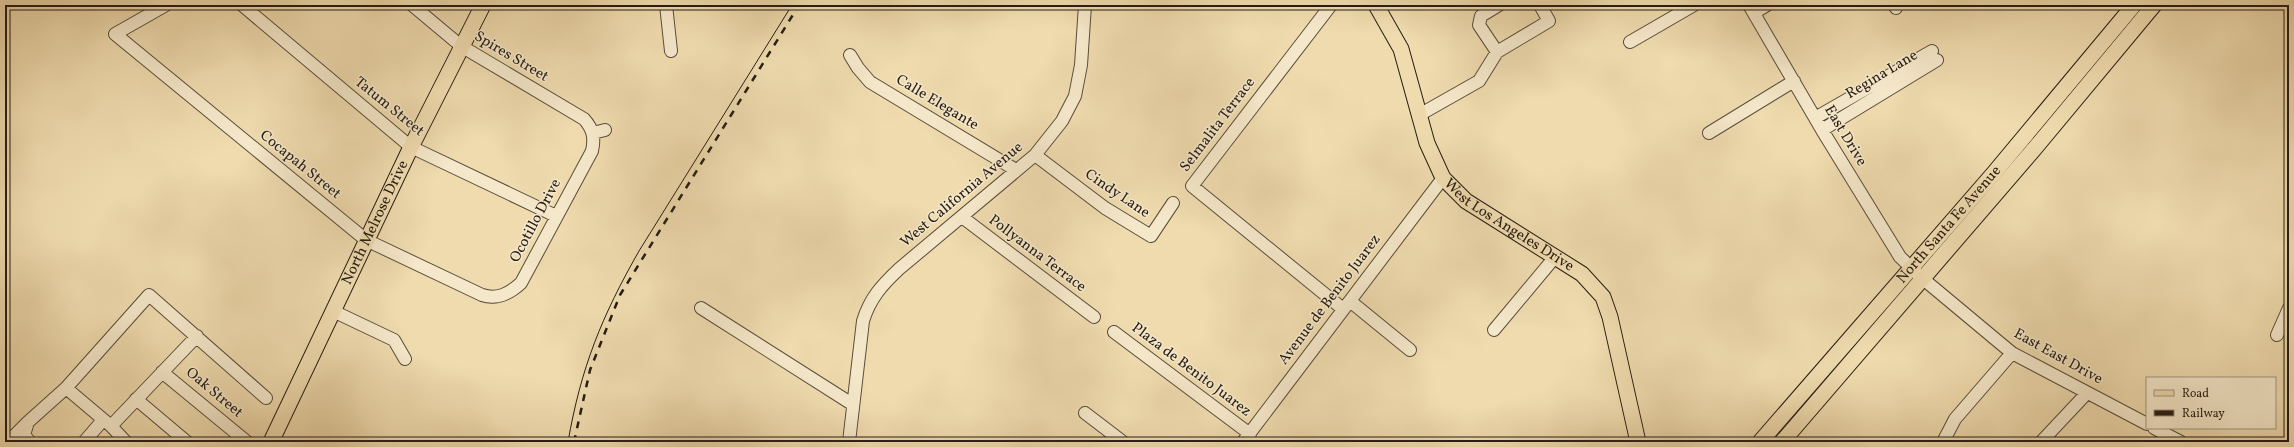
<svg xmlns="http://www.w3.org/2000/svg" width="2294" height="447" font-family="Vollkorn,serif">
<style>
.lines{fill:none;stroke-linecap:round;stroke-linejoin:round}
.minor-casing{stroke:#584c3a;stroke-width:14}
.major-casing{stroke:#251c13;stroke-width:17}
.minor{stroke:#f5e8ca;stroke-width:12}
.major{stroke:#efdbae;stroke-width:15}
.tram{stroke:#251c13;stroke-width:1}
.rail{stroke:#251c13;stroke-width:2.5;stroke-dasharray:7 7;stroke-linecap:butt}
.labels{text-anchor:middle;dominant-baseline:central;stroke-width:3;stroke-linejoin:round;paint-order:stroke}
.street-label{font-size:15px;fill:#251c13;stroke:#f5e8ca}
</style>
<rect width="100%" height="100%" fill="#efdbae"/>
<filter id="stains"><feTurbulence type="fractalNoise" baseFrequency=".005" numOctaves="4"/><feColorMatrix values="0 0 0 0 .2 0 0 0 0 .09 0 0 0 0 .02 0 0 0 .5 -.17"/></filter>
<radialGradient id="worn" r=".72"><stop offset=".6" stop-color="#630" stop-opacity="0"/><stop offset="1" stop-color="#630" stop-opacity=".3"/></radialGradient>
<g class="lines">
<!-- minor casing -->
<g class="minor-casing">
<path id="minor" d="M166 5 115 34 366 240 482 295C497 300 509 294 521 283L592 151C595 138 593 129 584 119L461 46 412 5
M242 5 411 147 556 216
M666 5 671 51
M1331 5 1192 186 1343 309
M1499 5 1481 16 1479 25 1497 52 1549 21 1540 5
M1749 5 1822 130 1900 257 1922 278 2012 353 2147 424
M1894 5 1896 8
M1754 13 1767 5
M1630 42 1694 5
M850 55 858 68 870 82 1016 170
M1419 115 1479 81 1497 52
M1815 118 1932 51
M1822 130 1937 60
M593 133 605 130
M1709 133 1794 81
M1035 155 1105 208 1151 236 1173 203
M962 217 1094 317
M1350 301 1410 350
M701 308 852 404
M333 311 394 340 405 359
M1494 330 1555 257
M1114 332 1250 434
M2277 335 2289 308
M162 372 247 442
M66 388 111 426 126 442
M136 399 187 442
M1085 413 1123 442
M111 426 197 336
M2154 428 2181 442
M8 442 28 422
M30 442 24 435 28 422 66 388 149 295 266 398
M84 442 103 420
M849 442 863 321C870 298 882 285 899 269L1035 155 1062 121 1075 96 1081 65 1085 5
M1243 442 1443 178
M1943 442 1955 419 2012 353
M2041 442 2087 393"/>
</g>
<!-- major casing -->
<g class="major-casing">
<g id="major">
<path id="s1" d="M1376 5 1401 49 1427 143 1443 178 1466 201 1582 274 1603 297 1610 317 1638 442"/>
<path id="s2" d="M271 442 411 147 483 5"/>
<path id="s3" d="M1760 442 1994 173 2134 5"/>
<path d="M1782 442 2035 148 2154 5"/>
</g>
</g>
<!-- minor -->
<use href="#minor" class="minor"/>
<!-- major -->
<use href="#major" class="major"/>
<!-- tram -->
<path class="tram" d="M568 442C581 367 602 316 639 251L792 5"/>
<!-- rail -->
<path class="rail" d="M574 442 590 370 620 295 799 5"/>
</g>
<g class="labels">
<!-- street labels -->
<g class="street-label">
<text transform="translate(511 57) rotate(31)">Spires Street</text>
<text transform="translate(1882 75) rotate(-31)">Regina Lane</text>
<text transform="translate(937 103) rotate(31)">Calle Elegante</text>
<text transform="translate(389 107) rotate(39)">Tatum Street</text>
<text transform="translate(1218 125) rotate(-53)">Selmalita Terrace</text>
<text transform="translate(1845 136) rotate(59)">East Drive</text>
<text transform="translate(300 165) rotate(39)">Cocapah Street</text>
<text transform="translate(1117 194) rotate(34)">Cindy Lane</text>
<text transform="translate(962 195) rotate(-40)">West California Avenue</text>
<text transform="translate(536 221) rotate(-62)">Ocotillo Drive</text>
<text stroke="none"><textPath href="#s2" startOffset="243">North Melrose Drive</textPath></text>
<text stroke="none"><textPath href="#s1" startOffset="268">West Los Angeles Drive</textPath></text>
<text stroke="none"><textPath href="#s3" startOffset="288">North Santa Fe Avenue</textPath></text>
<text transform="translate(1037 254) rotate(37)">Pollyanna Terrace</text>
<text transform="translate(1330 300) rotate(-53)">Avenue de Benito Juarez</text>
<text transform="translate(2058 357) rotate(29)">East East Drive</text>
<text transform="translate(1191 370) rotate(37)">Plaza de Benito Juarez</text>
<text transform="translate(214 393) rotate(40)">Oak Street</text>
</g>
</g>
<!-- margin -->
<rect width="2294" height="447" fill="none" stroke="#efdbae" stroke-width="20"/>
<rect x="6" y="6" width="2282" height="435" fill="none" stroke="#251c13" stroke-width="2"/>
<rect x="10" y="10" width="2274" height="427" fill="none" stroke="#251c13"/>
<!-- legend -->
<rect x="2146" y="377" width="130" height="52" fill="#f5e8ca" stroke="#a29681"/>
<rect x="2154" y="390" width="20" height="6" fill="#efdbae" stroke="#a29681"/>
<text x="2182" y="397" font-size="12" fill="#251c13">Road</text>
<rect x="2154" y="410" width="20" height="6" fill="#251c13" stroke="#a29681"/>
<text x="2182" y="417" font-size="12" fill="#251c13">Railway</text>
<rect width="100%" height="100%" filter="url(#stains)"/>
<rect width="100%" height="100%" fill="url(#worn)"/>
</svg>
